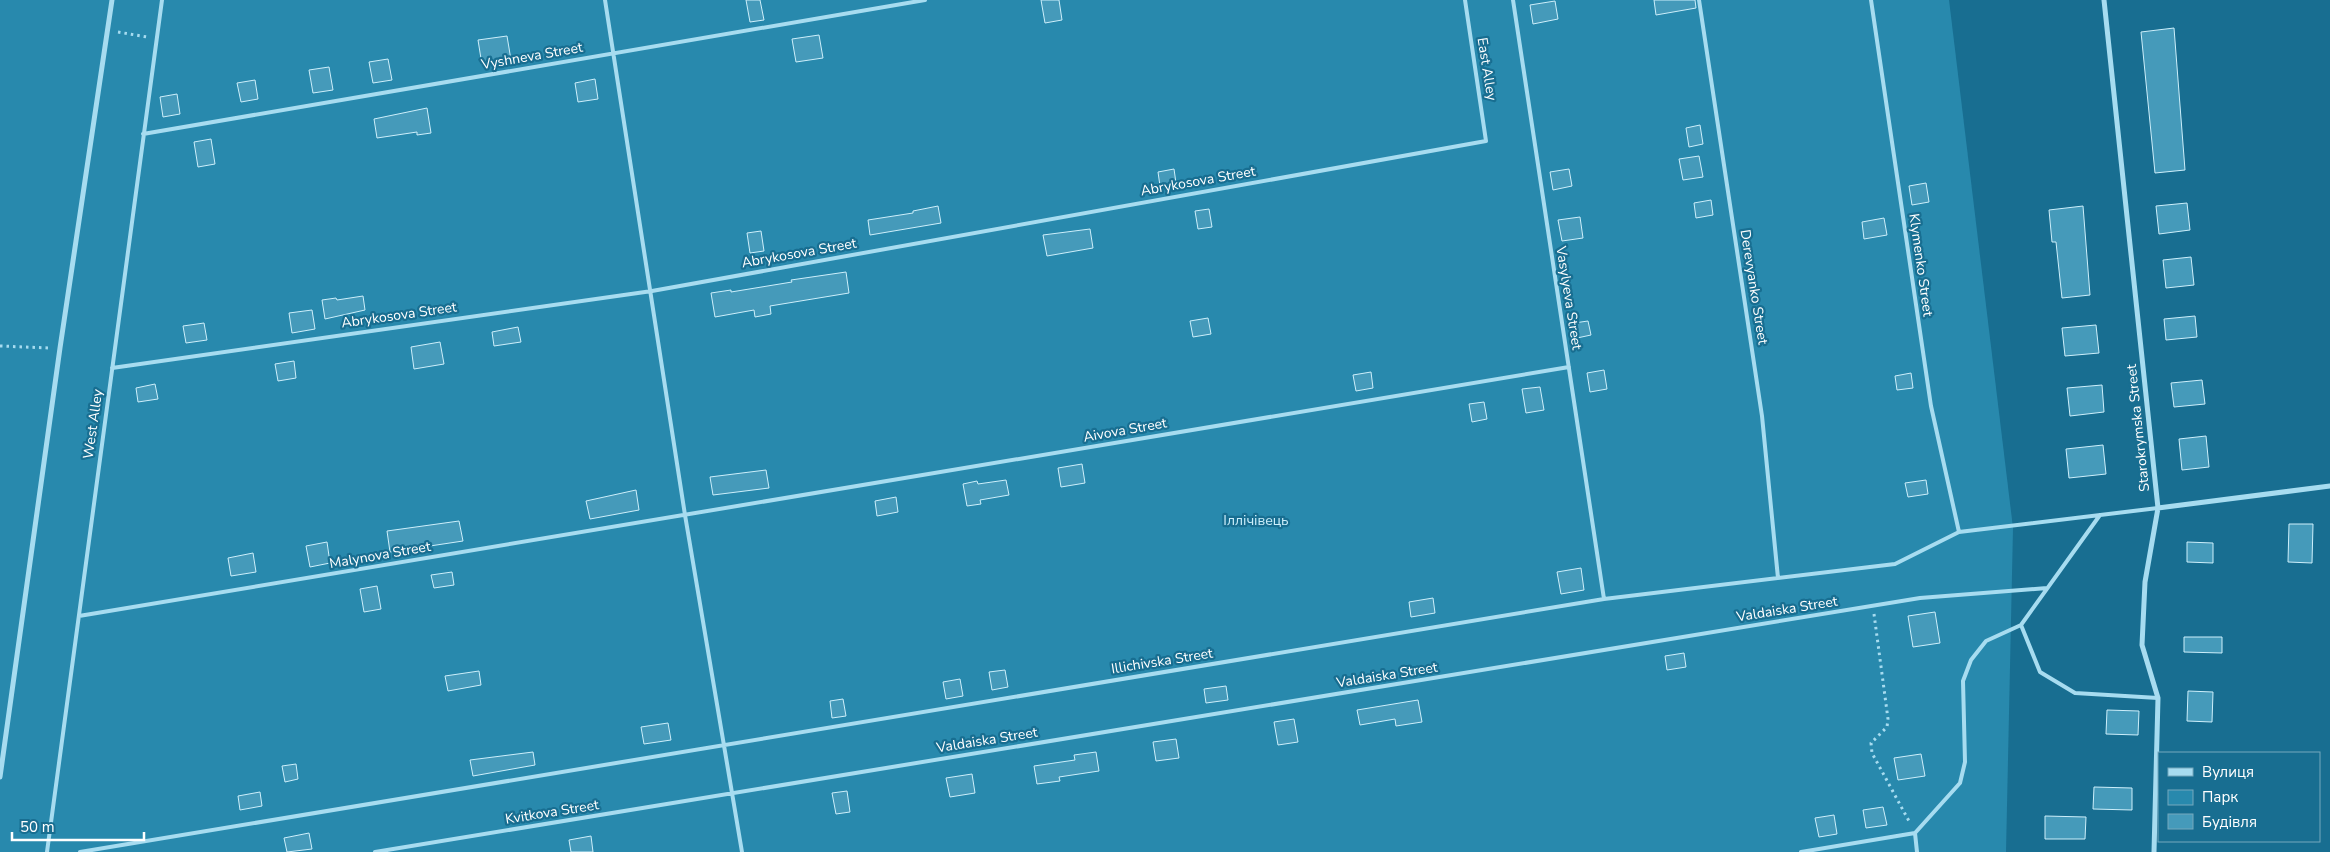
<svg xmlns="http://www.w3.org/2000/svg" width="2330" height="852" font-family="'Nunito Sans',sans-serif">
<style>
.green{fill:#2889ad}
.building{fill:#459aba;stroke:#cdeffb}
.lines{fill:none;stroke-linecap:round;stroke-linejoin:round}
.path{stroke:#a7dcf0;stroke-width:3;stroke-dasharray:2.5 4;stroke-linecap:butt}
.service{stroke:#a7dcf0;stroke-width:4}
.minor{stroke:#a7dcf0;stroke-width:5}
.labels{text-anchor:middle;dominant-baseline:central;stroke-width:4.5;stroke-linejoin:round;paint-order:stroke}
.street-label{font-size:14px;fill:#fff;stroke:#186e91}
.park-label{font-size:14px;fill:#cdeffb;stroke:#186e91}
</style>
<rect width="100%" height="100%" fill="#186e91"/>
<!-- green -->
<path class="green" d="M0 0H1949L2013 528 2006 852H0Z"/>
<!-- building -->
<path class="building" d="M746 0H760L764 20 750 22Z
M1041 0H1059L1062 20 1045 23Z
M1654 0H1695L1696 8 1656 15Z
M1555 1 1558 19 1533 24 1530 5Z
M2174 28 2185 170 2155 173 2141 32Z
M819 35 823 58 796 62 792 39Z
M507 36 511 60 482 65 478 40Z
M388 59 392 80 373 83 369 62Z
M329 67 333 90 313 93 309 70Z
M595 79 598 99 578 102 575 83Z
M255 80 258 99 241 102 237 83Z
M177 94 180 114 163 117 160 97Z
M427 108 431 133 417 135V132L377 138 374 119Z
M1700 125 1703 144 1689 147 1686 128Z
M211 139 215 164 198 167 194 142Z
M1699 156 1703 177 1683 180 1679 159Z
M1174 169 1176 183 1160 186 1158 172Z
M1569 169 1572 186 1553 190 1550 172Z
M1926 183 1929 202 1912 205 1909 186Z
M1711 200 1713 215 1696 218 1694 203Z
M2187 203 2190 230 2159 234 2156 206Z
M938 206 941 223 870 235 868 220 913 213V211Z
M2083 206 2090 295 2062 298 2056 242H2052L2049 210Z
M1209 209 1212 227 1198 229 1195 211Z
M1580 217 1583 238 1562 241 1558 220Z
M1884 218 1887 235 1864 239 1862 222Z
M1090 229 1093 248 1047 256 1043 235Z
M761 231 764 251 750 253 747 233Z
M2191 257 2194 285 2166 288 2163 260Z
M846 272 849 293 770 306 771 314 755 317 754 310 715 317 711 293 731 290V292L792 282 791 280Z
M363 296 365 310 325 319 322 300 336 298 337 300Z
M312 310 315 329 292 333 289 313Z
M2195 316 2197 337 2166 340 2164 319Z
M1208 318 1211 334 1193 337 1190 321Z
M1588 321 1591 335 1577 338 1574 323Z
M204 323 207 340 186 343 183 326Z
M2096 325 2099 353 2065 356 2062 328Z
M518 327 521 342 494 346 492 332Z
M440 342 444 364 414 369 411 347Z
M294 361 296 378 278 381 275 364Z
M1604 370 1607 389 1590 392 1587 373Z
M1371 372 1373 388 1356 391 1353 375Z
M1911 373 1913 388 1897 390 1895 376Z
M2202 380 2205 404 2174 407 2171 383Z
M155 384 158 399 138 402 136 388Z
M2102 385 2104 412 2070 416 2067 388Z
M1540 387 1544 410 1526 413 1522 389Z
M1484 402 1487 419 1472 422 1469 404Z
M2206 436 2209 467 2182 470 2179 439Z
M2103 445 2106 474 2069 478 2066 449Z
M1082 464 1085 483 1061 487 1058 468Z
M766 470 769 488 713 495 710 477Z
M1006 480 1009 495 980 500 981 504 967 506 963 484 977 481 978 484Z
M1926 480 1928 494 1908 497 1905 483Z
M636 490 639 510 590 519 586 501Z
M896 497 898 512 877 516 875 501Z
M459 521 463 541 390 552 387 531Z
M2289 524H2313L2312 563 2288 562Z
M327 542 330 563 310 567 306 546Z
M2187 542 2213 543V563L2187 562Z
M253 553 256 572 231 576 228 558Z
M1581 568 1584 590 1561 594 1557 572Z
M452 572 454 585 434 588 431 575Z
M377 586 381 609 364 612 360 589Z
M1433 598 1435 613 1411 617 1409 602Z
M1935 612 1940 643 1913 647 1908 616Z
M2184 637H2222V653L2184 652Z
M1684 653 1686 667 1667 670 1665 656Z
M1005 670 1008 687 992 690 989 672Z
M479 671 481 685 448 691 445 676Z
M960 679 963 696 946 699 943 682Z
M1226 686 1228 700 1206 703 1204 689Z
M2188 691 2213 692 2212 722 2187 721Z
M843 699 846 716 832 718 830 701Z
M1418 700 1422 722 1396 726 1395 719 1360 725 1357 710Z
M2107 710 2139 711 2138 735 2106 734Z
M1294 719 1298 742 1278 745 1274 722Z
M668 723 671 740 644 744 641 727Z
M1176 739 1179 758 1156 761 1153 742Z
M533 752 535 765 473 776 470 760Z
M1096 752 1099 771 1059 777 1060 781 1037 784 1034 766 1075 760 1074 755Z
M1921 754 1925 776 1898 780 1894 758Z
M296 764 298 779 285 782 282 766Z
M972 774 975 793 950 797 946 778Z
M2094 787 2132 788V810L2093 809Z
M847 791 850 812 836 814 832 793Z
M260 792 262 806 240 810 238 796Z
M1883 807 1887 825 1866 828 1863 810Z
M1834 815 1837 834 1819 837 1815 818Z
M2045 816 2086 817 2085 839H2045Z
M309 833 312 849 287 852 284 838Z
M591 836 593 852H571L569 840Z"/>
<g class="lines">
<!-- path -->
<path class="path" d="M118 32 147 37
M0 346 49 348
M1874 614 1888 719 1887 727 1871 743 1872 753 1910 823"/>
<!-- service -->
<path class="service" d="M605 0 685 515 742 852
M1513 0 1604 599
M1699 0 1762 416 1778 578
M1871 0 1931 406 1959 532
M143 134 925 0
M112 368 652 291 1486 141 1465 0
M79 616 1569 367
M2021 625 2040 672 2075 693 2158 698
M1915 833 1960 783 1965 762 1963 681 1971 660 1986 641 2021 625 2100 515
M1915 833 1917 852
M47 852 162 0
M80 852 1604 599 1895 564 1959 532 2158 508
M375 852 1920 598 2047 588
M1801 852 1915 833"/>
<!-- minor -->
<path class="minor" d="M2104 0 2158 508 2145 582 2142 645 2158 698 2154 852
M2158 508 2330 486
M0 777 60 348 112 0"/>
</g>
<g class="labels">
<!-- street labels -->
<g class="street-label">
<text transform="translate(532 56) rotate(-10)">Vyshneva Street</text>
<text transform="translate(1487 69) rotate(81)">East Alley</text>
<text transform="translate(1198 181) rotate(-10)">Abrykosova Street</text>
<text transform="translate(799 253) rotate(-10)">Abrykosova Street</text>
<text transform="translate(1921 265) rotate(82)">Klymenko Street</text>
<text transform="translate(1754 287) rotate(81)">Derevyanko Street</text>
<text transform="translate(1569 298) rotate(81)">Vasylyeva Street</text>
<text transform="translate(399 315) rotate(-8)">Abrykosova Street</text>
<text transform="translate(93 424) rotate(-82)">West Alley</text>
<text transform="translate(2138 428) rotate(-96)">Starokrymska Street</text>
<text transform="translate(1125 430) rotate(-10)">Aivova Street</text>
<text transform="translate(380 555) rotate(-10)">Malynova Street</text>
<text transform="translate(1787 609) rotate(-9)">Valdaiska Street</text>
<text transform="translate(1162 661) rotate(-9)">Illichivska Street</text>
<text transform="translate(1387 675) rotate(-9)">Valdaiska Street</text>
<text transform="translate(987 740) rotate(-9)">Valdaiska Street</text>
<text transform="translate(552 812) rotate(-9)">Kvitkova Street</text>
</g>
<!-- park labels -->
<g class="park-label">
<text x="1256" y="520">Іллічівець</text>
</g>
</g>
<!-- legend -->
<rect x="2158" y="752" width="162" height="90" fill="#186e91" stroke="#74a8bd"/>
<rect x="2168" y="768" width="25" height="8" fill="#a7dcf0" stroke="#74a8bd"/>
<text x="2202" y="777" font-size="15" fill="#ffffff">Вулиця</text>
<rect x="2168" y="790" width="25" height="15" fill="#2889ad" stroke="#74a8bd"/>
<text x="2202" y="802" font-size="15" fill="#ffffff">Парк</text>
<rect x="2168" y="814" width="25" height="15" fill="#459aba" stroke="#74a8bd"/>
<text x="2202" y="827" font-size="15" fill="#ffffff">Будівля</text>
<!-- scale -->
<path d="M12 832v8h132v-8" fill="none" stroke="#ffffff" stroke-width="2.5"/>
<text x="20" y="832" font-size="15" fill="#ffffff" stroke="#186e91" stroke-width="4" paint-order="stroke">50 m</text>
</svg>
